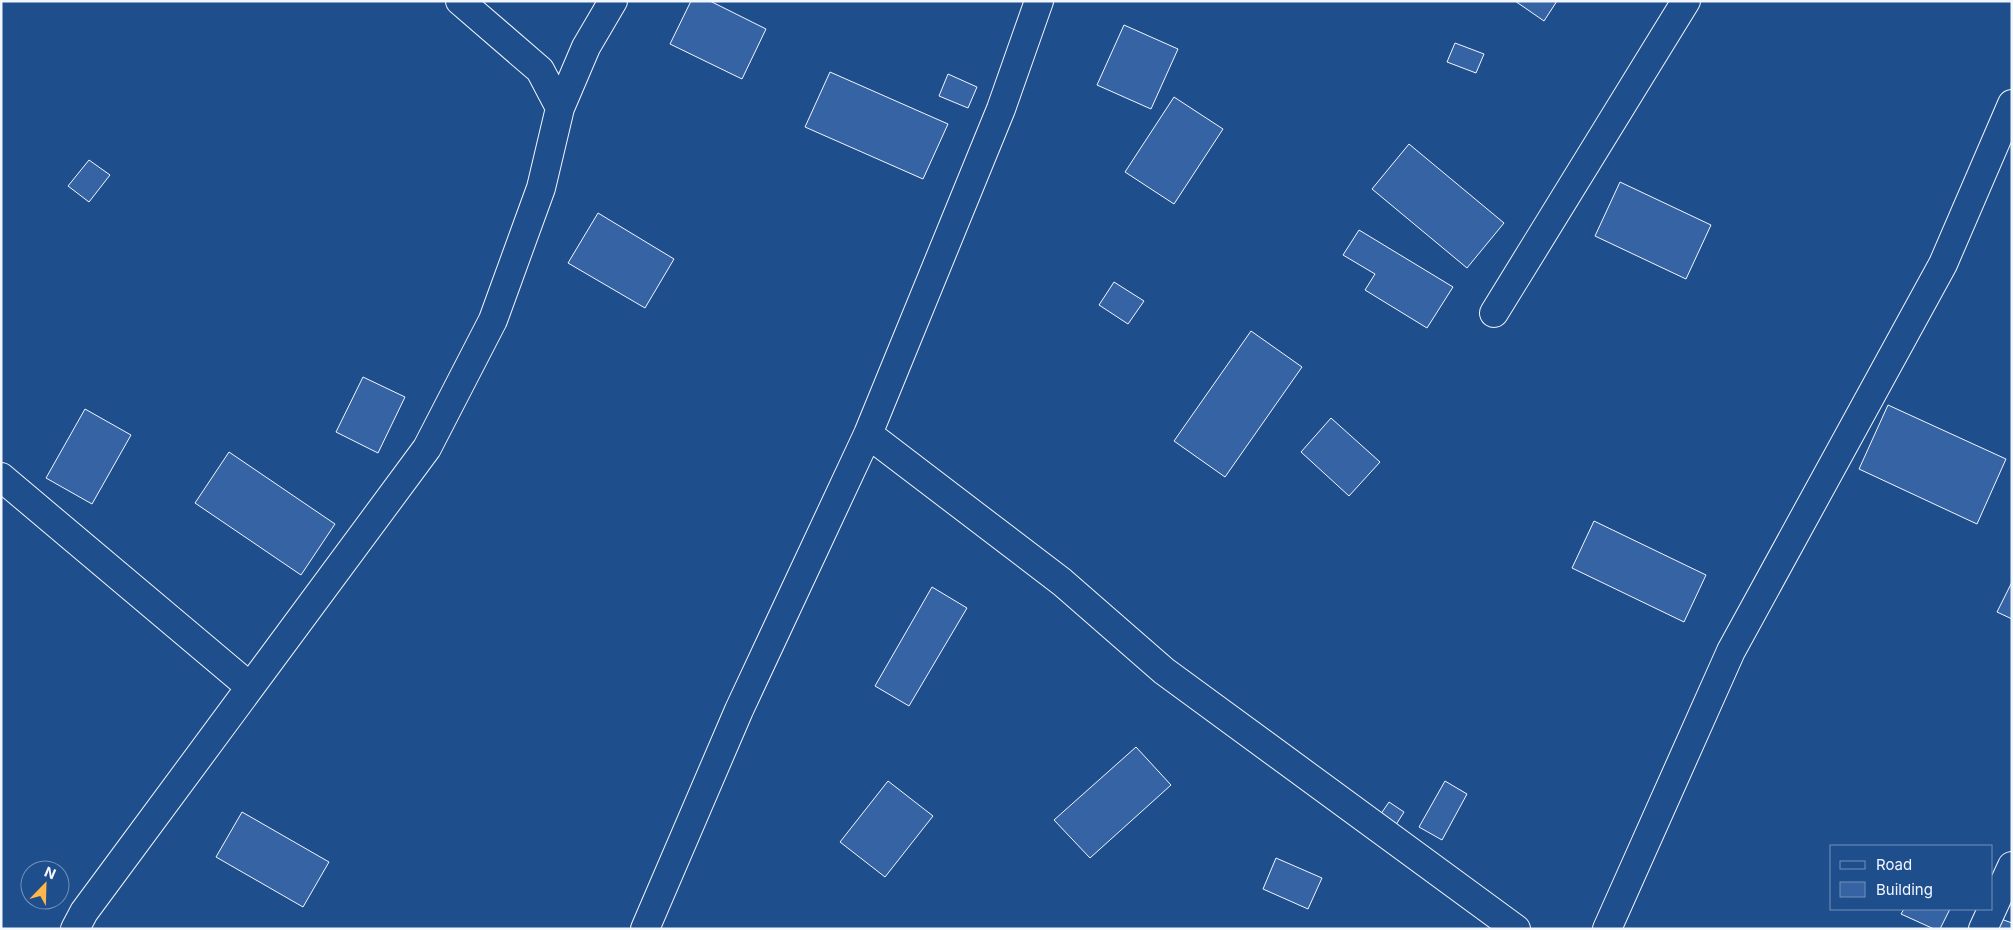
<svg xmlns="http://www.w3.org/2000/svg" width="2013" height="930" font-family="Inter,sans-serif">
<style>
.building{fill:#3563a3;stroke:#f2f6ff}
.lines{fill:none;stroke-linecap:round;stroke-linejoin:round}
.minor-casing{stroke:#f2f6ff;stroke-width:30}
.minor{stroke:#1f4e8c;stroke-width:28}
</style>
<rect width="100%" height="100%" fill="#1f4e8c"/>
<!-- building -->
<path class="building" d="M691 1H710L766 29 742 79 670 44Z
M1515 1H1557L1544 21Z
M1124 25 1178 49 1151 109 1097 85Z
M1455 43 1484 54 1476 73 1447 62Z
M830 72 948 124 923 179 805 127Z
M948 74 977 87 968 108 939 96Z
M1174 97 1223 129 1174 204 1125 172Z
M1409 144 1504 223 1467 268 1372 189Z
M89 160 110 175 89 202 68 186Z
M1620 182 1711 225 1686 279 1595 236Z
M598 213 674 259 645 308 568 263Z
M1359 230 1453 287 1427 328 1365 290 1375 274 1343 255Z
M1114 282 1144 301 1128 324 1099 305Z
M1251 331 1302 367 1225 477 1174 441Z
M363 377 405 397 378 453 336 432Z
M1888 405 2006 459 1977 524 1859 469Z
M85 409 131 435 92 504 46 478Z
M1331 418 1380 462 1349 496 1301 452Z
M229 452 335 524 301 575 195 503Z
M1594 521 1706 575 1684 622 1572 568Z
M2012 582V619L1997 612Z
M932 587 967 608 909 706 875 686Z
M1136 747 1171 785 1090 858 1054 820Z
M888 781 933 816 885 877 840 842Z
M1445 781 1467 794 1442 840 1419 827Z
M1389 802 1404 812 1392 831 1376 821Z
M242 812 329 862 303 907 216 857Z
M1276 858 1322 878 1308 909 1263 889Z
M1904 909H1950L1940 929H1934L1901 914Z
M2001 919 2012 923V929H1997Z"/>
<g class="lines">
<!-- minor casing -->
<g class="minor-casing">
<path id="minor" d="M560 108 586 47 613 1
M1494 313 1686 1
M868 434 1062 582 1164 671 1516 929
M1 477 249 686
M75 929 84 912 427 448 493 320 541 188 560 108 540 70 460 1
M645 929 739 710 868 434 1001 109 1039 1
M1607 929 1731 651 1943 264 2012 104
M1983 929 2012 866"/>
</g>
<!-- minor -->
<use href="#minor" class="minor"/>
</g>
<!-- border -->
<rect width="2013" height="930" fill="none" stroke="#f2f6ff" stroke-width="5"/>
<!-- legend -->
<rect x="1830" y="845" width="162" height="65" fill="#1f4e8c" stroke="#7391ba"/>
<rect x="1840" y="861" width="25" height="8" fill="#1f4e8c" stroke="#7391ba"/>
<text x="1876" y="870" font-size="15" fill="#f2f6ff">Road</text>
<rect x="1840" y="882" width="25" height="15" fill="#3563a3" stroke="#7391ba"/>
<text x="1876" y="895" font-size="15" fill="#f2f6ff">Building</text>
<!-- north arrow -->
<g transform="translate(45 885) rotate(23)"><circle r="24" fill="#1f4e8c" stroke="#7391ba"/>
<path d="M0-4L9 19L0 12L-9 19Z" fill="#ffb74d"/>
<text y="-8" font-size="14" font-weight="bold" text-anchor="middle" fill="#f2f6ff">N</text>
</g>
</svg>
